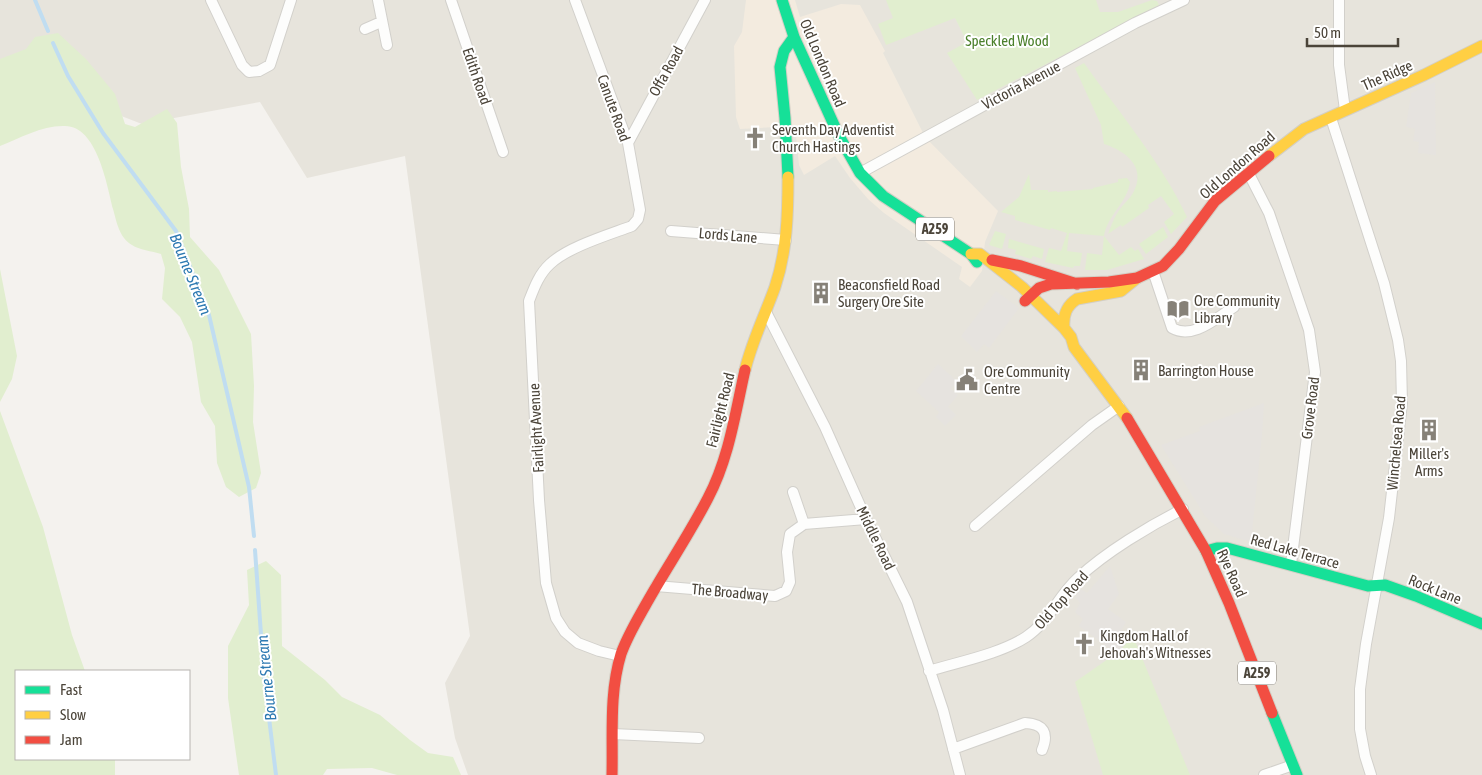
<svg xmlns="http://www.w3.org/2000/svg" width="1482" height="775" font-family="'Asap Condensed',sans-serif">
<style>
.residential{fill:#e7e4dc}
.commercial{fill:#f3ebdf}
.green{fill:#e1eecf}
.parking{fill:#e6e3df}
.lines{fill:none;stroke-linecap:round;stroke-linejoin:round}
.stream{stroke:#c0ddf1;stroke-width:4}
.street-casing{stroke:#d2d0cb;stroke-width:12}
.fast-casing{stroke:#d3cfc5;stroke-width:13}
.slow-casing{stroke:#d3cfc5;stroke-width:13}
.jam-casing{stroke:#d3cfc5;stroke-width:13}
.street{stroke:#fdfdfc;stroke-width:10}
.fast{stroke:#16e098;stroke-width:11}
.slow{stroke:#ffcf43;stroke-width:11}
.jam{stroke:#f24e42;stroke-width:11}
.labels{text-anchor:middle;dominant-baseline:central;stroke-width:4;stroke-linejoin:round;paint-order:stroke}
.shield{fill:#fff;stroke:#817c74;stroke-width:1}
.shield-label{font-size:14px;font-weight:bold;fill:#4b4439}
.park-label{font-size:15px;fill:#4a7f2a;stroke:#fff}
.street-label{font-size:15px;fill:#4b4439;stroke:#fff}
.poi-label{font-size:15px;fill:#4b4439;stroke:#fff;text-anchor:start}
.water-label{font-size:16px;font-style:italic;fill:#2e7ab2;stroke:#fff}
</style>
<rect width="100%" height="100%" fill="#f4f2ee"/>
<!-- residential -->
<path class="residential" d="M0 0H1482V775H468L455 738 445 683 470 636 405 156 307 178 260 102 142 124 0 69Z"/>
<!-- commercial -->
<path class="commercial" d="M746 0H795L800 17 841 4 860 5 885 51 883 53 925 137 998 211 985 242 982 271 970 287 959 279 962 267 884 213 868 199 850 178 835 156 804 175 799 165 795 126 740 129 736 117 734 46 742 32Z"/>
<!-- green -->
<path class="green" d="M886 0H1096L1100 12H1118L1152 0 1157 1 1159 5 977 100 947 53 967 42 955 18 886 45 878 24 893 18Z
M58 33 86 59 115 94 125 124 135 127 167 109 177 123 181 167 189 209 190 237 219 270 251 334 254 386 253 422 261 473 256 488 239 497 226 487 217 463 215 426 201 402 192 342 180 317 162 299 165 268 161 254C152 251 139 250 132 245 119 237 117 223 113 209 107 185 97 126 65 126 43 125 20 138 0 146V59L26 49 35 37Z
M1084 63C1118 111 1162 163 1187 217L1171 234 1164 222 1174 214 1161 196 1148 205 1149 208 1122 227 1121 225 1108 234C1111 226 1114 218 1118 212 1122 205 1129 200 1133 193 1147 167 1126 151 1104 144L1101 125 1075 68Z
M1029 174 1031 190H1048V192L1057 191V192L1093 189V188L1118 182V179L1127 178 1130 182C1128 201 1107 216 1104 236L1119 255 1131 247 1135 251 1138 249 1144 259 1107 270H1085L1087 253 1102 255 1104 236 1069 233 1067 251 1082 253 1080 266H1074L1073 268 1045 262 1049 248 1061 251 1067 233 1051 228 1050 230 1015 220V216L1001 212 1019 197Z
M1163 227 1168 237 1146 254 1139 244Z
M995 231 1006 234 1002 249 989 245Z
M1009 239 1044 249 1042 259 1033 256 1031 259 1015 254 1016 250 1008 248Z
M0 269 17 356 12 379 0 402Z
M0 411 43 527 72 635 85 671H16V759H115V775H0Z
M266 561 281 575 282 646 325 680 342 697 380 715 410 740 428 753 453 757 461 775H397L372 768 327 769 323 775H239L228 698V646L249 605 247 570Z
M1133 636 1190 775H1103L1075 682 1118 652Z"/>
<!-- parking -->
<path class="parking" d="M1435 82 1436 155 1418 153 1419 142 1413 141 1415 129 1406 127 1411 93Z
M996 291 1019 308 989 348 984 344 977 352 961 336Z
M938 364 958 382 951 389 958 395 948 407 956 415 945 426 936 417 939 412 916 391Z
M1264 403 1262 435 1251 542 1224 534 1205 516 1161 445 1200 431 1199 427Z
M1110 566 1119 594 1108 609 1126 622 1120 633 1130 639 1118 652 1108 647 1079 626 1083 619 1075 612 1080 603 1075 597 1081 589 1087 593Z"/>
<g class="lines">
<!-- stream -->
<path class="stream" d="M35 0 48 31
M53 43 68 76 103 133 176 231 209 315 249 487 254 536
M255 550 264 677 276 775"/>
<!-- street casing -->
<g class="street-casing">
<path id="street" d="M211 0 242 65 249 72 259 71 270 65 291 0
M378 0 387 45
M451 0 503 152
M575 0 628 143 640 210 638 219 632 226C608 235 568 247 550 264 539 274 534 288 529 301L539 500 546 583 556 618 565 632 578 643 599 651 620 656
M1339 0V65L1345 110
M365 29 381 22
M1331 118 1384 283 1398 340 1401 361 1402 403 1389 518 1366 644 1360 689V729L1365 756 1371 775
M628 143 705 0
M1248 172 1269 213 1309 330 1315 372 1291 564
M860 173 1135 23 1184 0
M671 231 786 240
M1153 271 1172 328C1193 340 1216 318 1234 307
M766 312 825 427 866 519 907 602 943 710 960 775
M793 492 804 524
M975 526 1092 425 1119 406
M656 586 775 596 786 591 790 582 787 552 790 534 804 524 866 519
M929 671C958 662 1000 654 1026 637 1049 622 1058 596 1078 578 1106 552 1149 526 1183 509
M613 734 699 738
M953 749 1025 723C1044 724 1049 733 1042 750
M1264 775 1293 765"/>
</g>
<!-- fast casing -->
<g class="fast-casing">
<path id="fast" d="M782 0 794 37 839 136 860 173 883 196 971 254 977 262
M788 177 785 118 780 67 784 51 794 37
M1206 551 1217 548H1227L1368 586 1385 585 1416 596 1482 624
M1272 713 1297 775"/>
</g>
<!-- slow casing -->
<g class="slow-casing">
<path id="slow" d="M1269 156 1304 129 1424 75 1482 46
M971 254H980L1022 287 1064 328 1071 337 1074 347 1127 418
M1064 328C1063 315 1066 306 1077 299L1121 291 1137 278
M745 370C752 341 765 315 775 287 787 251 788 214 788 177"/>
</g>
<!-- jam casing -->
<g class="jam-casing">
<path id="jam" d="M992 260 1021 266 1077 284
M1025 301 1039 288 1051 284 1109 282 1137 278 1163 266 1179 249 1215 201 1269 156
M1127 418 1206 551 1229 603 1272 713
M612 775C613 735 609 693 621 654 627 637 636 622 645 606 665 570 689 535 708 498 729 458 735 414 745 370"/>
</g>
<!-- street -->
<use href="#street" class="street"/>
<!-- fast -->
<use href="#fast" class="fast"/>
<!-- slow -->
<use href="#slow" class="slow"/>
<!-- jam -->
<use href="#jam" class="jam"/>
</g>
<!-- icons -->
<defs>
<g id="church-bare" transform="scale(1.725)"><path d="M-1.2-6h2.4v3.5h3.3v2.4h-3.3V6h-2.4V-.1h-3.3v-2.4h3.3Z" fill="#868178" stroke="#fff" stroke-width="2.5" paint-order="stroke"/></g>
<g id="building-bare" transform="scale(1.725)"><path d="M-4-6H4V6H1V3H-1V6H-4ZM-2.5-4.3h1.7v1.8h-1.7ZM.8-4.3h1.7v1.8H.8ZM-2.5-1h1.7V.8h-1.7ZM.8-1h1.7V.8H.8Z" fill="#868178" stroke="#fff" stroke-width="2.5" paint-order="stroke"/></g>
<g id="library-bare" transform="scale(1.725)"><path d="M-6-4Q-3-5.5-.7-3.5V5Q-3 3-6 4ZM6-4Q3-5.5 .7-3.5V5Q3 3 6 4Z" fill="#868178" stroke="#fff" stroke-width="2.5" paint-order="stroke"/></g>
<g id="civic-bare" transform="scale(1.725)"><path d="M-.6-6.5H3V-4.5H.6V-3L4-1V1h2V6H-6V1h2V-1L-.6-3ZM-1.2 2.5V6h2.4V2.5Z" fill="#868178" stroke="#fff" stroke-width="2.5" paint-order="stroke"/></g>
</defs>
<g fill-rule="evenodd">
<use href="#church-bare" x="755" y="138"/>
<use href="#building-bare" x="821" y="293"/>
<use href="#library-bare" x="1178" y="309"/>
<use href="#building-bare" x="1141" y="370"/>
<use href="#civic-bare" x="967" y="380"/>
<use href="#building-bare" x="1429" y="430"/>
<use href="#church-bare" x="1084" y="644"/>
</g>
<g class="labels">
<!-- shield labels -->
<g class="shield">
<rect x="916" y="217.5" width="38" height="23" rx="4"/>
<rect x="1238" y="661.5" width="38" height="23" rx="4"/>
</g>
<g class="shield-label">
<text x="935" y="229">A259</text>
<text x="1257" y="673">A259</text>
</g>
<!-- park labels -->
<g class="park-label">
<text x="1007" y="40">Speckled Wood</text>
</g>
<!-- street labels -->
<g class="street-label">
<text transform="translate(823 63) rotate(67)">Old London Road</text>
<text transform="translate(666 71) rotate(-61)">Offa Road</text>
<text transform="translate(1387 75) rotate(-24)">The Ridge</text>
<text transform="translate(477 76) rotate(71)">Edith Road</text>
<text transform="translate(1021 85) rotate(-28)">Victoria Avenue</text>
<text transform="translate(614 108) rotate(70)">Canute Road</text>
<text transform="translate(1237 165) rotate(-41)">Old London Road</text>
<text transform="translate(728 235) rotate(5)">Lords Lane</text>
<text transform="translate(1310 408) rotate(-83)">Grove Road</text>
<text transform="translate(720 410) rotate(-76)">Fairlight Road</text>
<text transform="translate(536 428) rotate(-93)">Fairlight Avenue</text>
<text transform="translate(1396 443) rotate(-85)">Winchelsea Road</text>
<text transform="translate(876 538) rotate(64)">Middle Road</text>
<text transform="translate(1295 551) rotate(16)">Red Lake Terrace</text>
<text transform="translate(1232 573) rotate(66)">Rye Road</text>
<text transform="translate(1435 589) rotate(22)">Rock Lane</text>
<text transform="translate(730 592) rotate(5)">The Broadway</text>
<text transform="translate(1061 600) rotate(-48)">Old Top Road</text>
</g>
<!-- poi labels -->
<g class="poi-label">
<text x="772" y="129">Seventh Day Adventist<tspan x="772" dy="17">Church Hastings</tspan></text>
<text x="838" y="284">Beaconsfield Road<tspan x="838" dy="17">Surgery Ore Site</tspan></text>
<text x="1194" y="300">Ore Community<tspan x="1194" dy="17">Library</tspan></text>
<text x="1158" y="370">Barrington House</text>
<text x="984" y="371">Ore Community<tspan x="984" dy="17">Centre</tspan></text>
<text x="1429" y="453" text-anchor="middle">Miller's<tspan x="1429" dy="17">Arms</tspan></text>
<text x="1100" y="635">Kingdom Hall of<tspan x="1100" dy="17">Jehovah's Witnesses</tspan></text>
</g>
<!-- water labels -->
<g class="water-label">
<text transform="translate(191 274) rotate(68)">Bourne Stream</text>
<text transform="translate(266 678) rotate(-96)">Bourne Stream</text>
</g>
</g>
<!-- legend -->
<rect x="15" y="670" width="175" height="90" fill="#ffffff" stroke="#b7b4b0"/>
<rect x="25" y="686" width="25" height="8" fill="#16e098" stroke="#b7b4b0"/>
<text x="60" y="695" font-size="15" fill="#4b4439">Fast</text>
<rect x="25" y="711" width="25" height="8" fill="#ffcf43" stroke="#b7b4b0"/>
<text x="60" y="720" font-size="15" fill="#4b4439">Slow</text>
<rect x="25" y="736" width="25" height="8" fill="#f24e42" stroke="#b7b4b0"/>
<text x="60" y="745" font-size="15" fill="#4b4439">Jam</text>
<!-- scale -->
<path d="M1307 38v8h91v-8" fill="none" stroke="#4b4439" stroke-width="2.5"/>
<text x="1314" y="38" font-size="15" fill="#4b4439" stroke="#ffffff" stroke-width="4" paint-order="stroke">50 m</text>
</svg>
